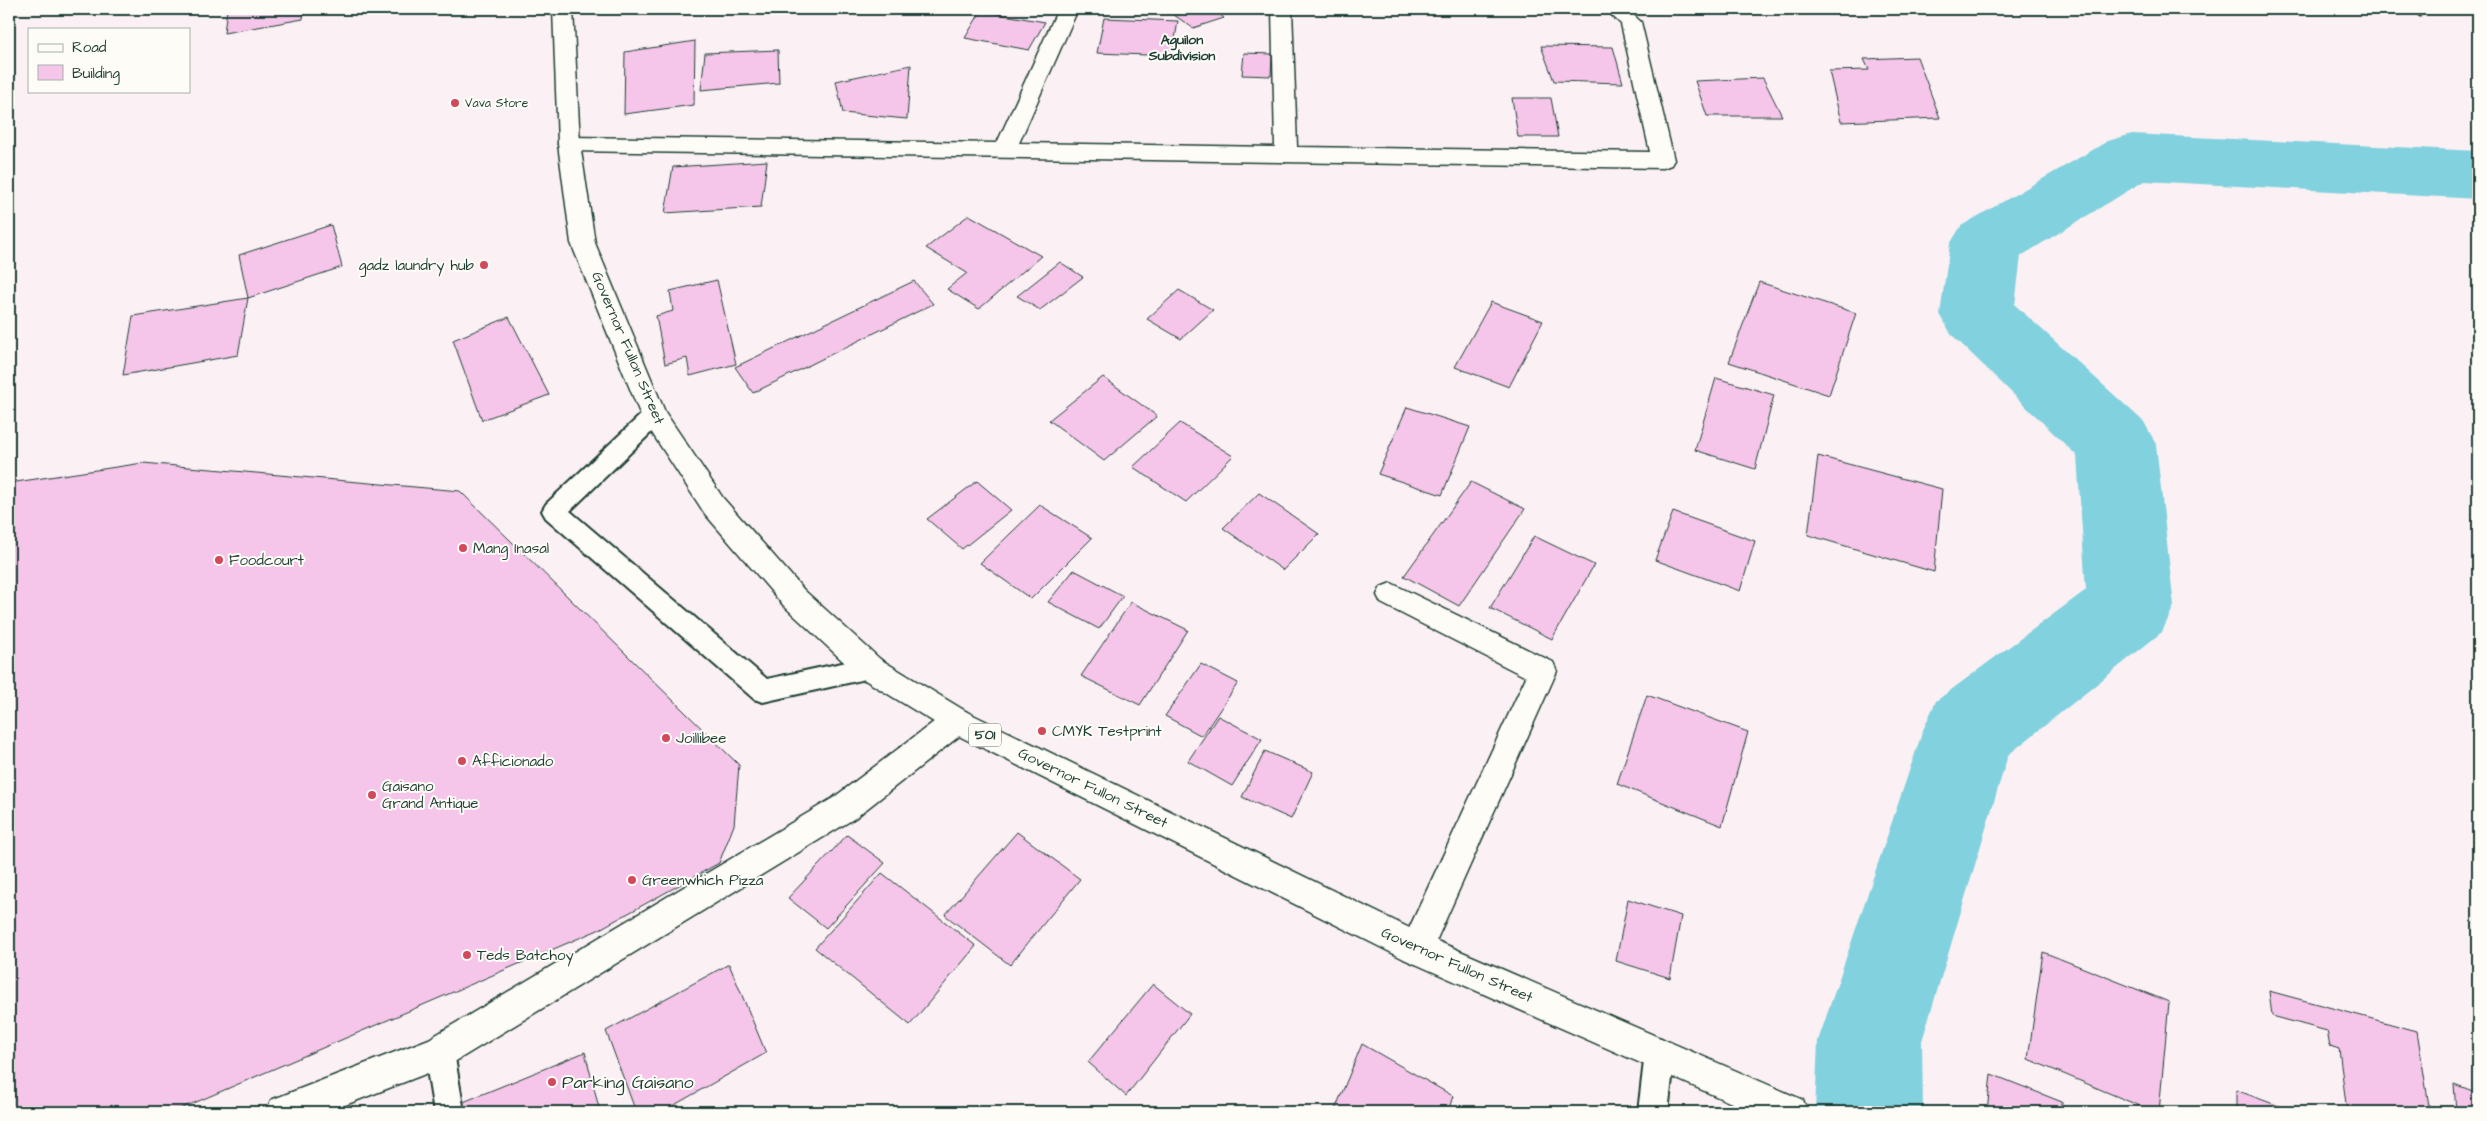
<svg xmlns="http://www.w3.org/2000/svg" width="2487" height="1121" font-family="'Architects Daughter',sans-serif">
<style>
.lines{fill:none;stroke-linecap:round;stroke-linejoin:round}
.river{fill:#82d1de;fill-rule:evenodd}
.building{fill:#f5c6ea;stroke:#1f3d34}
.lane-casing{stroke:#1f3d34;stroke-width:4}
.street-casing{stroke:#1f3d34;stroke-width:3}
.primary-casing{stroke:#1f3d34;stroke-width:3}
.path{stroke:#1f3d34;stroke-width:2.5;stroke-dasharray:4.5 3;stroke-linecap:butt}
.lane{fill:#fdfcf7;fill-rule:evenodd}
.street{fill:#fdfcf7;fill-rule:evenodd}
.primary{fill:#fdfcf7;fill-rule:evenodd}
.poi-dot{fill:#d1495b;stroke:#fdfcf7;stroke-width:2}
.labels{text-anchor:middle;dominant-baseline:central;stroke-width:4;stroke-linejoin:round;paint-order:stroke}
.far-poi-label{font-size:12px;fill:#1f3d34;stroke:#fdfcf7;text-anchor:start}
.far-neighbourhood-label{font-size:14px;font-weight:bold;fill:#1f3d34;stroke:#fdfcf7}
.shield{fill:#fdfcf7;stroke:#62766e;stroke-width:1}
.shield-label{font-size:14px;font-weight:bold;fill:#1f3d34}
.poi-label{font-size:15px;fill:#1f3d34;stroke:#fdfcf7;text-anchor:start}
.street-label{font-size:15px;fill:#1f3d34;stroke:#fdfcf7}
.near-poi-label{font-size:18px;fill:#1f3d34;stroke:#fdfcf7;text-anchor:start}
</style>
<rect width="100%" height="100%" fill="#fbf1f4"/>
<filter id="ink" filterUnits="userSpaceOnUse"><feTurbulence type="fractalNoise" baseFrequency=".02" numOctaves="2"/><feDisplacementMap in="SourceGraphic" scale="10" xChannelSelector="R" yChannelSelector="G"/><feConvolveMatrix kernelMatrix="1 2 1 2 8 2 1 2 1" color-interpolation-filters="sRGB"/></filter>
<g filter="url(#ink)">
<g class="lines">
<!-- river -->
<path class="river" d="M2132 134 2478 151V199L2144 181 2021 256 2015 305 2144 422 2156 444 2174 606 2162 632 2008 755 1922 1041 1923 1112H1815L1818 1041 1923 730 1936 701 2086 590 2077 456 1951 334 1940 314 1950 244 1961 226 2108 141Z"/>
</g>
<!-- building -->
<path class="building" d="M227 9H304L303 19 224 33Z
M1180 9H1214L1224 18 1193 28 1171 13Z
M981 11 1045 22 1029 50 965 38Z
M1104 18 1178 21 1172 56 1097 53Z
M695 41 694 105 624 114 625 52Z
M1541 46 1613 47 1623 83 1554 81Z
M778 50 779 83 701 90 705 53Z
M1244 53 1272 54 1271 76 1242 75Z
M1917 57 1940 118 1841 122 1829 71 1869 70 1864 59Z
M911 65 907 119 843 113 836 81Z
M1763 78 1782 116H1707L1695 81Z
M1512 98H1551L1558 137H1518Z
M767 161 761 207 665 213 673 167Z
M969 215 1041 256 979 309 947 289 967 273 926 248Z
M331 225 342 267 248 298 239 255Z
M1060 262 1083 277 1040 310 1017 296Z
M717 280 736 364 690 376 687 358 665 364 656 316 673 311 670 291Z
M914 281 933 304 753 393 735 367Z
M1759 282 1856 313 1829 395 1729 362Z
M1179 290 1213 310 1181 339 1147 319Z
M248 298 238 355 123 375 133 316Z
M1491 302 1543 321 1509 387 1455 367Z
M509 317 549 395 482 420 453 340Z
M1103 377 1157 416 1104 461 1049 420Z
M1716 378 1774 395 1755 469 1695 450Z
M1407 407 1470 427 1442 495 1378 474Z
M1180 423 1233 456 1186 502 1133 467Z
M1818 456 1942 489 1934 572 1808 535Z
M143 463 460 491 739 765 734 825 719 863 598 930 173 1112H9V483Z
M977 481 1011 510 962 549 927 519Z
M1471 482 1525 509 1459 606 1404 576Z
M1259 493 1319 534 1283 570 1223 528Z
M1040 505 1092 538 1031 599 980 563Z
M1673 512 1755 541 1740 591 1655 560Z
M1534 536 1594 565 1552 639 1490 608Z
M1074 570 1123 596 1099 629 1048 602Z
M1131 602 1188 630 1140 705 1081 676Z
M1201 664 1238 683 1202 736 1165 716Z
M1647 695 1748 732 1722 826 1617 784Z
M1218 716 1262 739 1232 786 1188 761Z
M1265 751 1313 772 1291 819 1242 797Z
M1017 832 1080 879 1010 965 945 915Z
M847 835 885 863 826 928 788 898Z
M882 873 976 946 910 1025 815 948Z
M1628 899 1681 916 1670 978 1616 961Z
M2043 952 2169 1002 2159 1112H2154L2028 1059Z
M729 964 766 1053 662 1112H636L606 1031Z
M1153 984 1190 1014 1126 1096 1088 1062Z
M2269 991 2417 1031 2430 1112H2347L2339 1049 2330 1046 2327 1031 2272 1016Z
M1362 1044 1453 1096 1448 1112H1334Z
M585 1052 600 1112H439Z
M1991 1074 2062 1102 2061 1112H1987Z
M2454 1084 2478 1093V1112H2456Z
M2236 1090 2295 1112H2236Z"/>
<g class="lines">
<!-- lane casing -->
<g class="lane-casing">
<path id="lane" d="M654 407 662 410 665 416 662 422 570 511 767 679 870 657 879 660 882 668 879 676 763 702 754 699 546 518 542 511 546 504 646 410Z
M439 1037 449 1042 454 1052 464 1112H434L424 1052 429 1042Z
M1660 1038 1670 1043 1675 1053 1668 1112H1638L1645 1053 1650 1043Z"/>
</g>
<!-- street casing -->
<g class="street-casing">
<path id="street" d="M1058 9H1078L1019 143 1275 147 1272 9H1292L1297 147 1650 152 1621 24 1605 9H1627L1641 22 1674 160 1671 165 1663 168 569 151 561 149 558 144 561 139 569 137 997 143Z
M1391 583 1553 662 1557 671 1428 959 1416 964 1404 959 1400 948 1526 677 1381 603 1377 595 1381 587Z
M957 708 967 712 972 721 967 730 855 818 451 1064 327 1112H266L271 1100 429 1039 833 798 947 712Z"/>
</g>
<!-- primary casing -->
<g class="primary-casing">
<path id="primary" d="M553 9H573L580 144 595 243 665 412 723 498 804 590 880 659 967 712 1428 937 1803 1100 1808 1112H1752L1404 959 947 730 860 677 784 606 705 514 641 416 571 243 558 144Z"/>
</g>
<!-- path -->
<path class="path" d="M2412 9 2422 18"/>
<!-- lane -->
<use href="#lane" class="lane"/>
<!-- street -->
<use href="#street" class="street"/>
<!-- primary -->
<use href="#primary" class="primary"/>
</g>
</g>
<!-- markers -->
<g class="poi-dot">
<circle cx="455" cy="103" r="5"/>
<circle cx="484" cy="265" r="5"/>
<circle cx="463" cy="548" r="5"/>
<circle cx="219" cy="560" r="5"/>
<circle cx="1042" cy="731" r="5"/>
<circle cx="666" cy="738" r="5"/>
<circle cx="462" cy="761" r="5"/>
<circle cx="372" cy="795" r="5"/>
<circle cx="632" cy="880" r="5"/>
<circle cx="467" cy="955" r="5"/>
<circle cx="552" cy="1082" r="5"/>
</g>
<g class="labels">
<!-- far-poi labels -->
<g class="far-poi-label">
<text x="465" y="103">Vava Store</text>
</g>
<!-- far-neighbourhood labels -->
<g class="far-neighbourhood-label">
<text x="1182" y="40">Aguilon<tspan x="1182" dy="16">Subdivision</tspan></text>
</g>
<!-- shield labels -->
<rect class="shield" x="969" y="723.5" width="32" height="23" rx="4"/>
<g class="shield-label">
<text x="985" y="735">501</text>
</g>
<!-- poi labels -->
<g class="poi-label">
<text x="474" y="265" text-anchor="end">gadz laundry hub</text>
<text x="473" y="548">Mang Inasal</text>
<text x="229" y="560">Foodcourt</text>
<text x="1052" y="731">CMYK Testprint</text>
<text x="676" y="738">Joillibee</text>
<text x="472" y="761">Afficionado</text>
<text x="382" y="786">Gaisano<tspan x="382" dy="17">Grand Antique</tspan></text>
<text x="642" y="880">Greenwhich Pizza</text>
<text x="477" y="955">Teds Batchoy</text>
</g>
<!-- street labels -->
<g class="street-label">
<text transform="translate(628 348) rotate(67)">Governor Fullon Street</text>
<text transform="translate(1093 788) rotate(26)">Governor Fullon Street</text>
<text transform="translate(1457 965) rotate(24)">Governor Fullon Street</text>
</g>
<!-- near-poi labels -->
<g class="near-poi-label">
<text x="562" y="1082">Parking Gaisano</text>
</g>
</g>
<!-- margin -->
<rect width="2487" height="1121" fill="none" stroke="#fdfcf7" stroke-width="30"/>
<rect x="15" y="15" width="2457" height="1091" fill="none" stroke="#1f3d34" stroke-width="2" filter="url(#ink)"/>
<!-- legend -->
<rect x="28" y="28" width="162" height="65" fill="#fdfcf7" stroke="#a4b0a9"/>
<rect x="38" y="44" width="25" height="8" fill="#fdfcf7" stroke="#a4b0a9"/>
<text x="72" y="52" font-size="15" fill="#1f3d34">Road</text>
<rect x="38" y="65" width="25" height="15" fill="#f5c6ea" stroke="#a4b0a9"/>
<text x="72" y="78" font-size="15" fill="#1f3d34">Building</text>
</svg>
